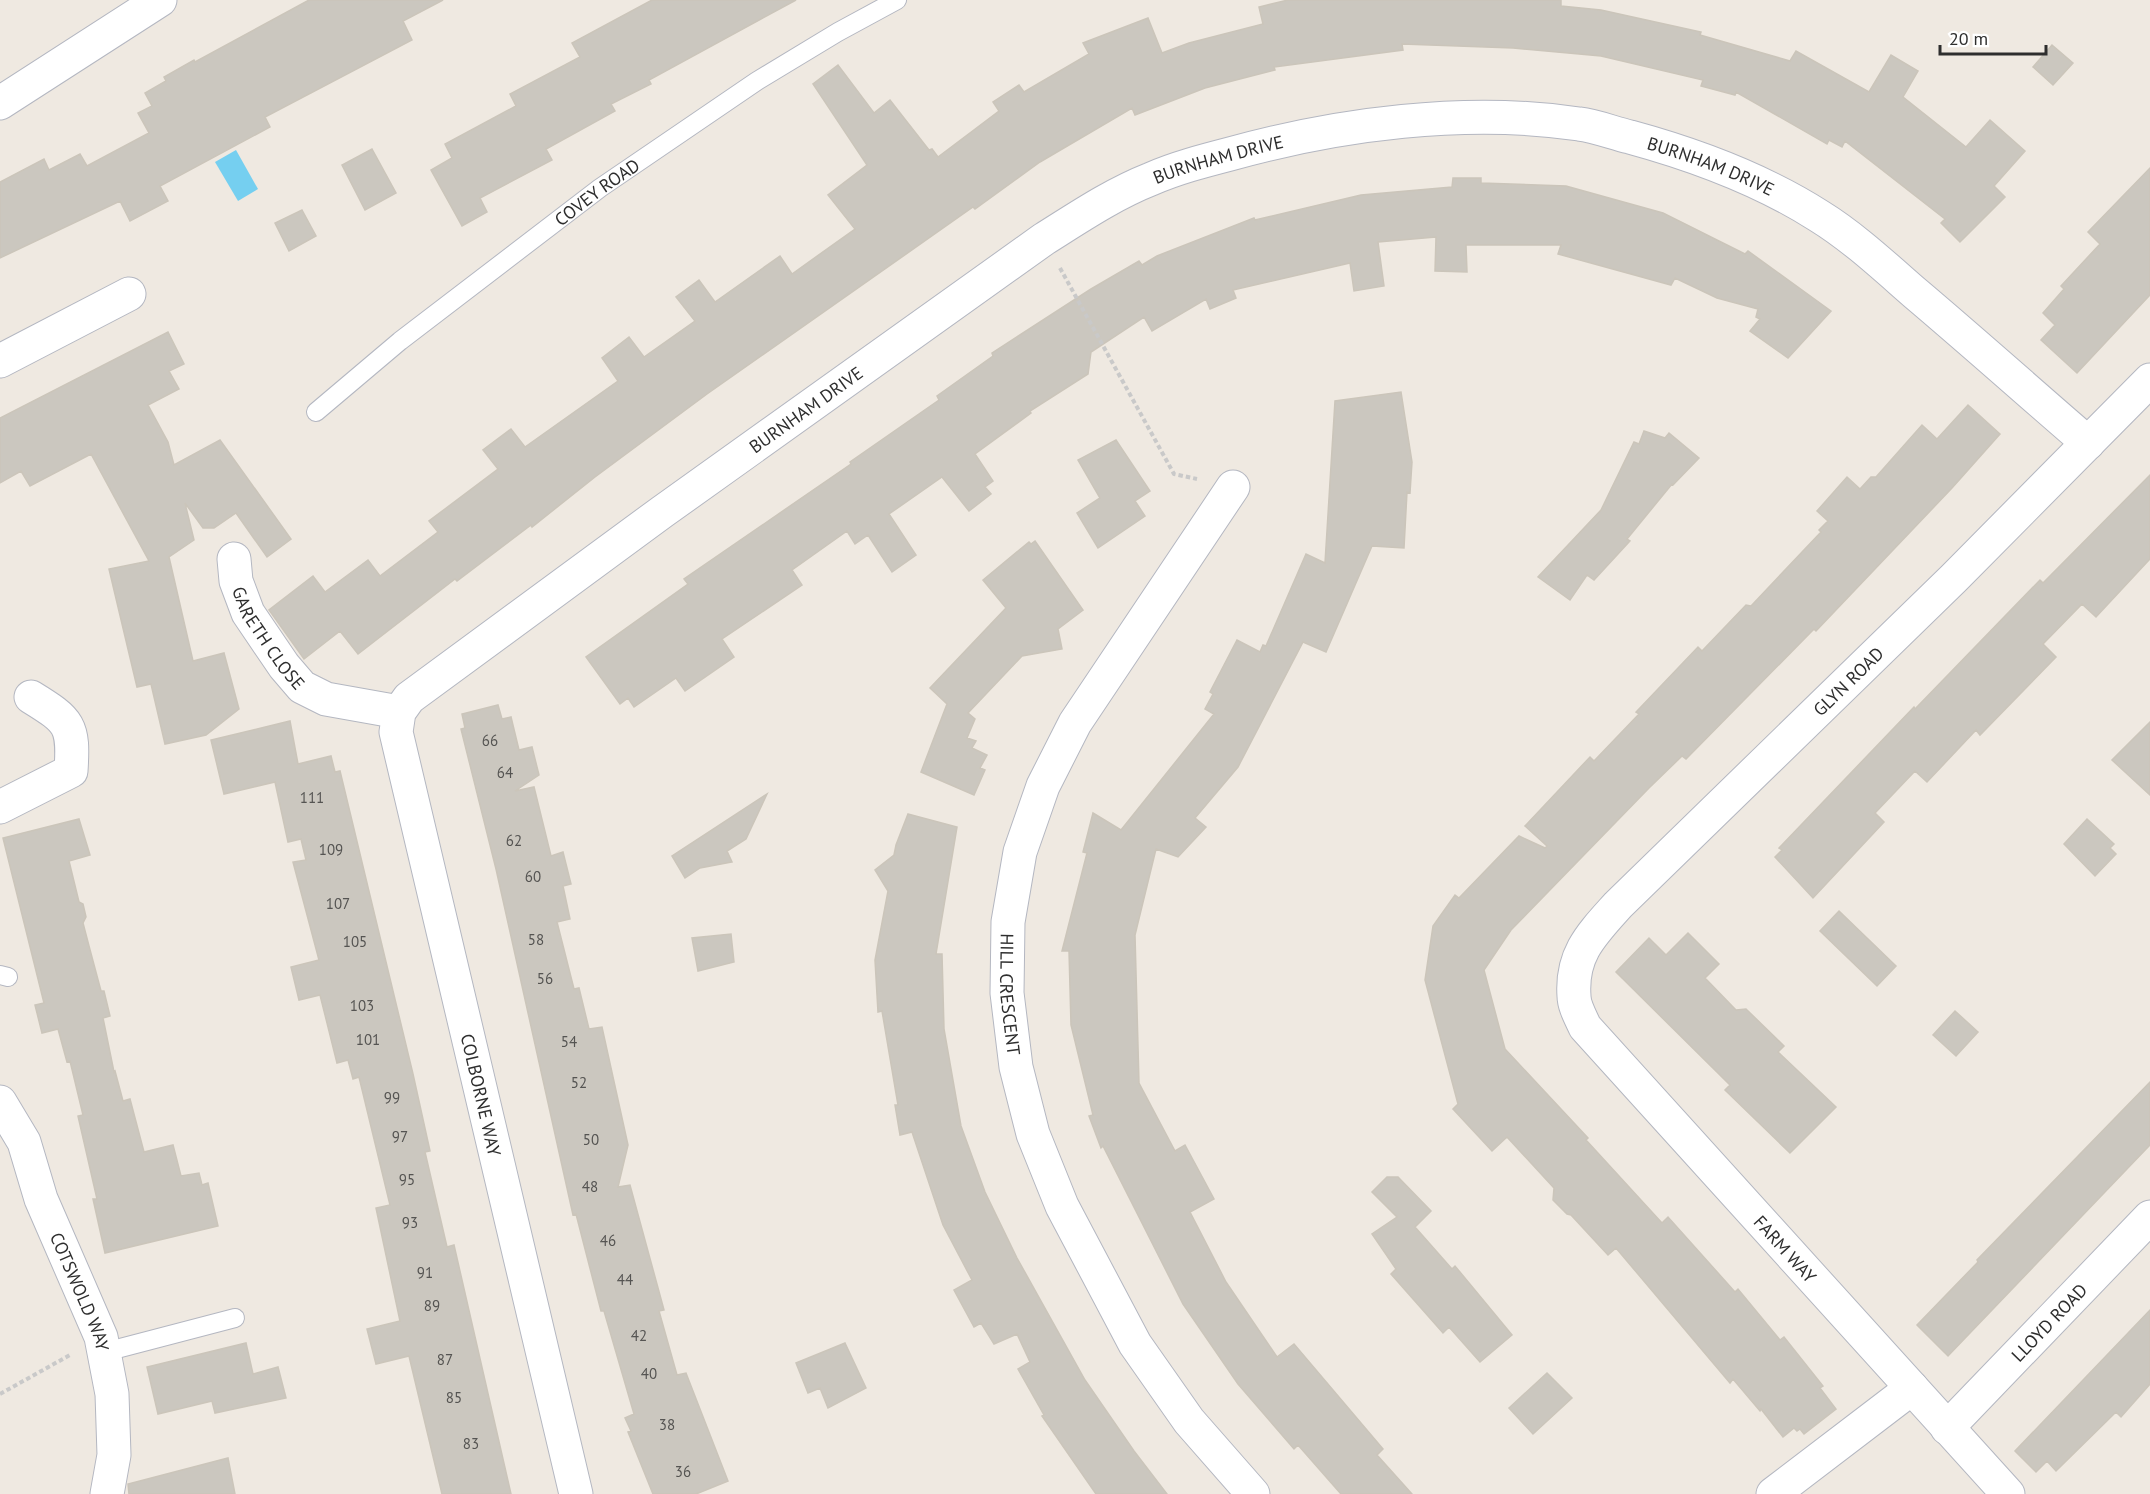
<svg xmlns="http://www.w3.org/2000/svg" width="2150" height="1494" font-family="'PT Sans',sans-serif">
<style>
.water{fill:#75cff0}
.building{fill:#cbc7bf;stroke:#cbc5ba;stroke-width:1.5}
.lines{fill:none;stroke-linecap:round;stroke-linejoin:round}
.lane-casing{stroke:#b4b7c1;stroke-width:20}
.street-casing{stroke:#b4b7c1;stroke-width:35}
.path{stroke:#c9c9c9;stroke-width:4;stroke-dasharray:4.5 3;stroke-linecap:butt}
.lane{stroke:#fff;stroke-width:18}
.street{stroke:#fff;stroke-width:33}
.labels{text-anchor:middle;dominant-baseline:central;stroke-width:4.5;stroke-linejoin:round;paint-order:stroke}
.number-label{font-size:15px;fill:#555452}
.street-label{font-size:18px;fill:#2e2e2e;stroke:#fff}
</style>
<rect width="100%" height="100%" fill="#efe9e1"/>
<!-- water -->
<path class="water" d="M236 150 258 189 238 201 215 162Z"/>
<!-- building -->
<path class="building" d="M309 0H443L403 21 412 40 265 117 270 127 160 186 168 201 130 221 120 201 0 258V182L44 159 49 170 80 154 87 166 149 133 138 113 152 106 145 93 166 81 164 77 194 60 195 62Z
M652 0H796L649 80 651 84 611 104 615 111 546 149 552 160 480 198 487 212 462 226 431 170 452 158 445 144 516 106 510 94 580 57 572 43Z
M1288 0H1561V6L1601 10 1701 32 1700 35 1790 61 1796 51 1869 92 1891 55 1918 71 1903 97 1966 147 1990 120 2025 151 1994 186 2005 197 1960 242 1941 223 1945 219 1845 141 1842 147 1829 140 1827 144 1736 92 1735 95 1701 86 1703 80 1601 56 1513 48 1402 44 1403 50 1274 67 1275 70 1205 88 1135 115 1132 108 1040 162 975 209 973 207 707 394 595 477 532 527 531 525 457 581 455 579 358 654 340 631 304 659 269 610 313 576 325 592 368 560 380 576 438 532 429 521 498 469 483 450 511 429 525 447 618 381 602 358 629 337 644 357 695 321 676 297 699 280 715 302 780 256 792 274 855 229 828 195 867 165 813 84 838 65 874 113 890 100 929 150 932 149 938 157 999 111 993 102 1019 85 1024 92 1089 54 1083 43 1148 18 1162 53 1189 43 1263 24 1259 7Z
M2052 45 2073 63 2053 85 2033 67Z
M372 149 396 193 365 210 342 165Z
M2150 168V295L2077 373 2041 340 2055 325 2043 313 2064 289 2061 286 2100 244 2088 232Z
M1453 178H1481V183L1566 186 1663 213 1745 254 1748 251 1831 311 1788 358 1750 331 1760 319 1756 317 1758 309 1717 298 1675 278 1671 285 1558 254 1561 245H1466L1467 272 1435 271 1436 237 1378 242 1384 286 1354 291 1350 263 1233 290 1236 298 1210 309 1206 299 1152 331 1144 317 1091 352 1088 374 1030 411 1031 413 975 454 993 481 985 487 991 494 969 511 942 477 889 514 916 555 892 572 868 535 855 544 847 531 792 570 802 585 722 639 734 657 685 691 676 678 634 707 628 698 620 704 586 657 688 584 684 579 851 464 850 462 939 400 937 396 993 356 992 353 1091 289 1139 261 1142 265 1157 256 1254 218 1255 220 1361 195 1452 187Z
M302 210 316 236 289 251 275 223Z
M168 332 184 364 169 371 179 389 148 405 168 442 174 465 220 440 291 539 267 557 236 513 214 528H203L185 503 194 540 169 557 193 661 224 653 239 709 206 735 165 744 151 684 137 687 109 569 149 561 91 454 30 486 21 471 0 483V418Z
M1401 392 1412 462 1410 493 1407 492 1404 548 1372 546 1326 652 1303 642 1238 767 1195 818 1206 827 1178 857 1156 849 1135 935 1139 1083 1175 1151 1185 1145 1214 1199 1190 1212 1226 1282 1277 1357 1294 1344 1383 1449 1377 1455 1412 1494H1341L1298 1445 1294 1449 1238 1384 1183 1304 1103 1146 1101 1148 1089 1116 1093 1115 1071 1025 1069 951H1062L1087 853 1083 852 1093 813 1121 830 1214 714 1205 709 1213 694 1210 692 1237 640 1260 652 1263 645 1266 646 1306 554 1325 563 1335 401Z
M1968 405 2000 434 1952 488 1816 631 1814 629 1686 759 1682 756 1649 788 1511 930 1484 970 1505 1049 1588 1138 1586 1140 1662 1223 1668 1217 1735 1292 1738 1289 1780 1340 1784 1337 1823 1386 1820 1388 1836 1409 1804 1434 1800 1429 1797 1431 1794 1428 1783 1437 1761 1409 1760 1411 1733 1379 1730 1383 1616 1248 1608 1255 1571 1215 1567 1214 1553 1200 1554 1188 1507 1137 1492 1151 1453 1109 1458 1104 1425 980 1433 926 1455 895 1459 898 1519 836 1545 848 1547 846 1525 826 1590 757 1594 761 1639 714 1636 712 1698 647 1702 651 1746 605 1751 606 1821 532 1819 530 1828 521 1817 511 1847 477 1860 489 1871 477H1876L1922 425 1937 439Z
M1644 431 1665 438 1669 433 1699 458 1673 485 1672 484 1627 539 1630 541 1594 580 1587 575 1570 600 1538 577 1601 510 1634 442 1639 444Z
M1116 440 1150 491 1135 501 1145 516 1098 548 1077 513 1100 498 1078 460Z
M2150 475V559L2096 617 2082 604 2043 644 2056 657 1980 735 1976 730 1927 782 1915 771 1875 813 1884 822 1813 898 1775 857 1782 850 1779 848 1914 707 1915 709 2040 580 2043 583Z
M1035 541 1083 610 1058 629 1062 649 1022 656 968 713 975 719 967 738 976 741 972 748 987 755 980 768 985 770 974 795 921 772 947 704 930 688 1006 608 983 580 1029 542 1031 544Z
M498 705 502 719 511 717 519 750 532 747 539 775 515 791 534 787 551 856 563 852 571 884 563 886 570 919 557 922 574 989 579 988 589 1029 602 1027 628 1145 618 1187 630 1185 664 1310 659 1311 677 1375 686 1373 728 1481 696 1494H653L628 1432 631 1431 625 1418 634 1414 604 1311H601L576 1214 573 1215 496 869 461 729 465 728 462 714Z
M290 721 298 764 331 756 335 772 340 771 413 1074 430 1151 425 1152 447 1247 454 1245 511 1494H442L409 1356 376 1364 367 1329 400 1321 376 1208 390 1205 359 1077 353 1079 348 1060 337 1063 320 995 299 1000 291 967 319 960 293 862 306 860 301 839 288 842 275 782 224 794 211 740Z
M2150 722V795L2112 760Z
M767 794 746 839 727 851 732 862 700 868 685 878 672 856Z
M908 814 957 827 936 954H942L944 1029 961 1126 985 1192 1017 1258 1085 1380 1134 1451 1167 1494H1096L1042 1416 1044 1415 1018 1369 1030 1362 1017 1334 994 1344 981 1323 974 1327 954 1290 972 1280 943 1225 912 1132 900 1135 895 1105H898L882 1011 878 1012 875 960 888 891 875 870 894 855 896 845Z
M79 819 90 855 69 861 79 902 83 904 86 917 83 923 89 946 101 991H104L110 1016 103 1018 114 1072 115 1071 123 1101 130 1099 144 1152 173 1145 181 1176 199 1173 202 1185 208 1183 218 1226 105 1253 93 1199H97L78 1116 83 1115 70 1061 67 1062 58 1029 42 1033 35 1005 44 1003 3 838Z
M2087 819 2114 844 2110 848 2116 854 2095 876 2064 844Z
M1839 911 1896 966 1877 986 1820 931Z
M1688 933 1719 964 1705 978 1736 1010 1746 1009 1784 1046 1778 1052 1836 1107 1790 1153 1725 1090 1730 1085 1616 972 1649 938 1666 955Z
M731 934 734 962 698 971 692 938Z
M1955 1011 1978 1032 1956 1056 1933 1035Z
M2150 1082V1145L1948 1356 1917 1325 1978 1262 1977 1260Z
M1387 1177H1398L1431 1211 1415 1227 1452 1269 1455 1266 1512 1335 1480 1362 1449 1327 1443 1333 1391 1274 1396 1269 1372 1234 1397 1217 1372 1192Z
M2150 1310V1384L2121 1417 2116 1412 2056 1471 2047 1461 2036 1472 2015 1451Z
M246 1343 253 1374 278 1367 286 1398 215 1413 212 1401 158 1414 147 1367Z
M845 1343 866 1388 828 1408 820 1388 808 1393 796 1363Z
M1547 1373 1572 1398 1533 1434 1509 1408Z
M228 1458 235 1494H129L128 1484Z"/>
<g class="lines">
<!-- lane casing -->
<g class="lane-casing">
<g id="lane">
<path id="s1" d="M316 412 400 341 600 188 757 81 838 32 897 0"/>
<path d="M0 975 8 977"/>
<path d="M105 1352 235 1318"/>
</g>
</g>
<!-- street casing -->
<g class="street-casing">
<g id="street">
<path d="M0 103 160 0"/>
<path d="M0 361 129 294"/>
<path id="s2" d="M1233 487 1075 723 1043 786 1020 852 1008 922 1007 993 1016 1067 1033 1134 1062 1206 1135 1344 1189 1421 1253 1494"/>
<path id="s3" d="M234 559 236 581 248 613 284 666 302 687 326 699 399 712"/>
<path d="M0 807 71 771C74 725 70 721 31 697"/>
<path id="s4" d="M0 1102 24 1142 41 1199 101 1337 112 1394 114 1455 107 1494"/>
<path id="s5" d="M1947 1428 2150 1217"/>
<path id="s6" d="M576 1494 396 732 399 712 409 698 662 512 1044 239C1079 217 1113 194 1151 179 1176 168 1203 161 1230 154 1338 124 1466 107 1579 124 1596 126 1613 133 1630 137 1696 155 1761 179 1819 216 1853 237 1884 266 1915 293 1973 342 2030 393 2088 443"/>
<path d="M1773 1494 1912 1388"/>
<path id="s7" d="M2008 1494 1585 1027C1581 1018 1574 1006 1574 996 1571 954 1592 934 1618 905L1954 578 2150 380"/>
</g>
</g>
<!-- path -->
<path class="path" d="M1060 268 1174 474 1197 479
M0 1394 70 1355"/>
<!-- lane -->
<use href="#lane" class="lane"/>
<!-- street -->
<use href="#street" class="street"/>
</g>
<g class="labels">
<!-- number labels -->
<g class="number-label">
<text x="490" y="740">66</text>
<text x="505" y="772">64</text>
<text x="312" y="797">111</text>
<text x="514" y="840">62</text>
<text x="331" y="849">109</text>
<text x="533" y="876">60</text>
<text x="338" y="903">107</text>
<text x="536" y="939">58</text>
<text x="355" y="941">105</text>
<text x="545" y="978">56</text>
<text x="362" y="1005">103</text>
<text x="368" y="1039">101</text>
<text x="569" y="1041">54</text>
<text x="579" y="1082">52</text>
<text x="392" y="1097">99</text>
<text x="400" y="1136">97</text>
<text x="591" y="1139">50</text>
<text x="407" y="1179">95</text>
<text x="590" y="1186">48</text>
<text x="410" y="1222">93</text>
<text x="608" y="1240">46</text>
<text x="425" y="1272">91</text>
<text x="625" y="1279">44</text>
<text x="432" y="1305">89</text>
<text x="639" y="1335">42</text>
<text x="445" y="1359">87</text>
<text x="649" y="1373">40</text>
<text x="454" y="1397">85</text>
<text x="667" y="1424">38</text>
<text x="471" y="1443">83</text>
<text x="683" y="1471">36</text>
</g>
<!-- street labels -->
<g class="street-label">
<text stroke="none"><textPath href="#s6" startOffset="1797">BURNHAM DRIVE</textPath></text>
<text stroke="none"><textPath href="#s6" startOffset="2301">BURNHAM DRIVE</textPath></text>
<text stroke="none"><textPath href="#s1" startOffset="357">COVEY ROAD</textPath></text>
<text stroke="none"><textPath href="#s6" startOffset="1311">BURNHAM DRIVE</textPath></text>
<text stroke="none"><textPath href="#s3" startOffset="88">GARETH CLOSE</textPath></text>
<text stroke="none"><textPath href="#s7" startOffset="1089">GLYN ROAD</textPath></text>
<text stroke="none"><textPath href="#s2" startOffset="568">HILL CRESCENT</textPath></text>
<text transform="translate(481 1095) rotate(77)">COLBORNE WAY</text>
<text transform="translate(1785 1249) rotate(48)">FARM WAY</text>
<text stroke="none"><textPath href="#s4" startOffset="207">COTSWOLD WAY</textPath></text>
<text stroke="none"><textPath href="#s5" startOffset="147">LLOYD ROAD</textPath></text>
</g>
</g>
<!-- scale -->
<path d="M1940 45v9h106v-9" fill="none" stroke="#2e2e2e" stroke-width="3"/>
<text x="1949" y="45" font-size="18" fill="#2e2e2e" stroke="#ffffff" stroke-width="4.5" paint-order="stroke">20 m</text>
</svg>
